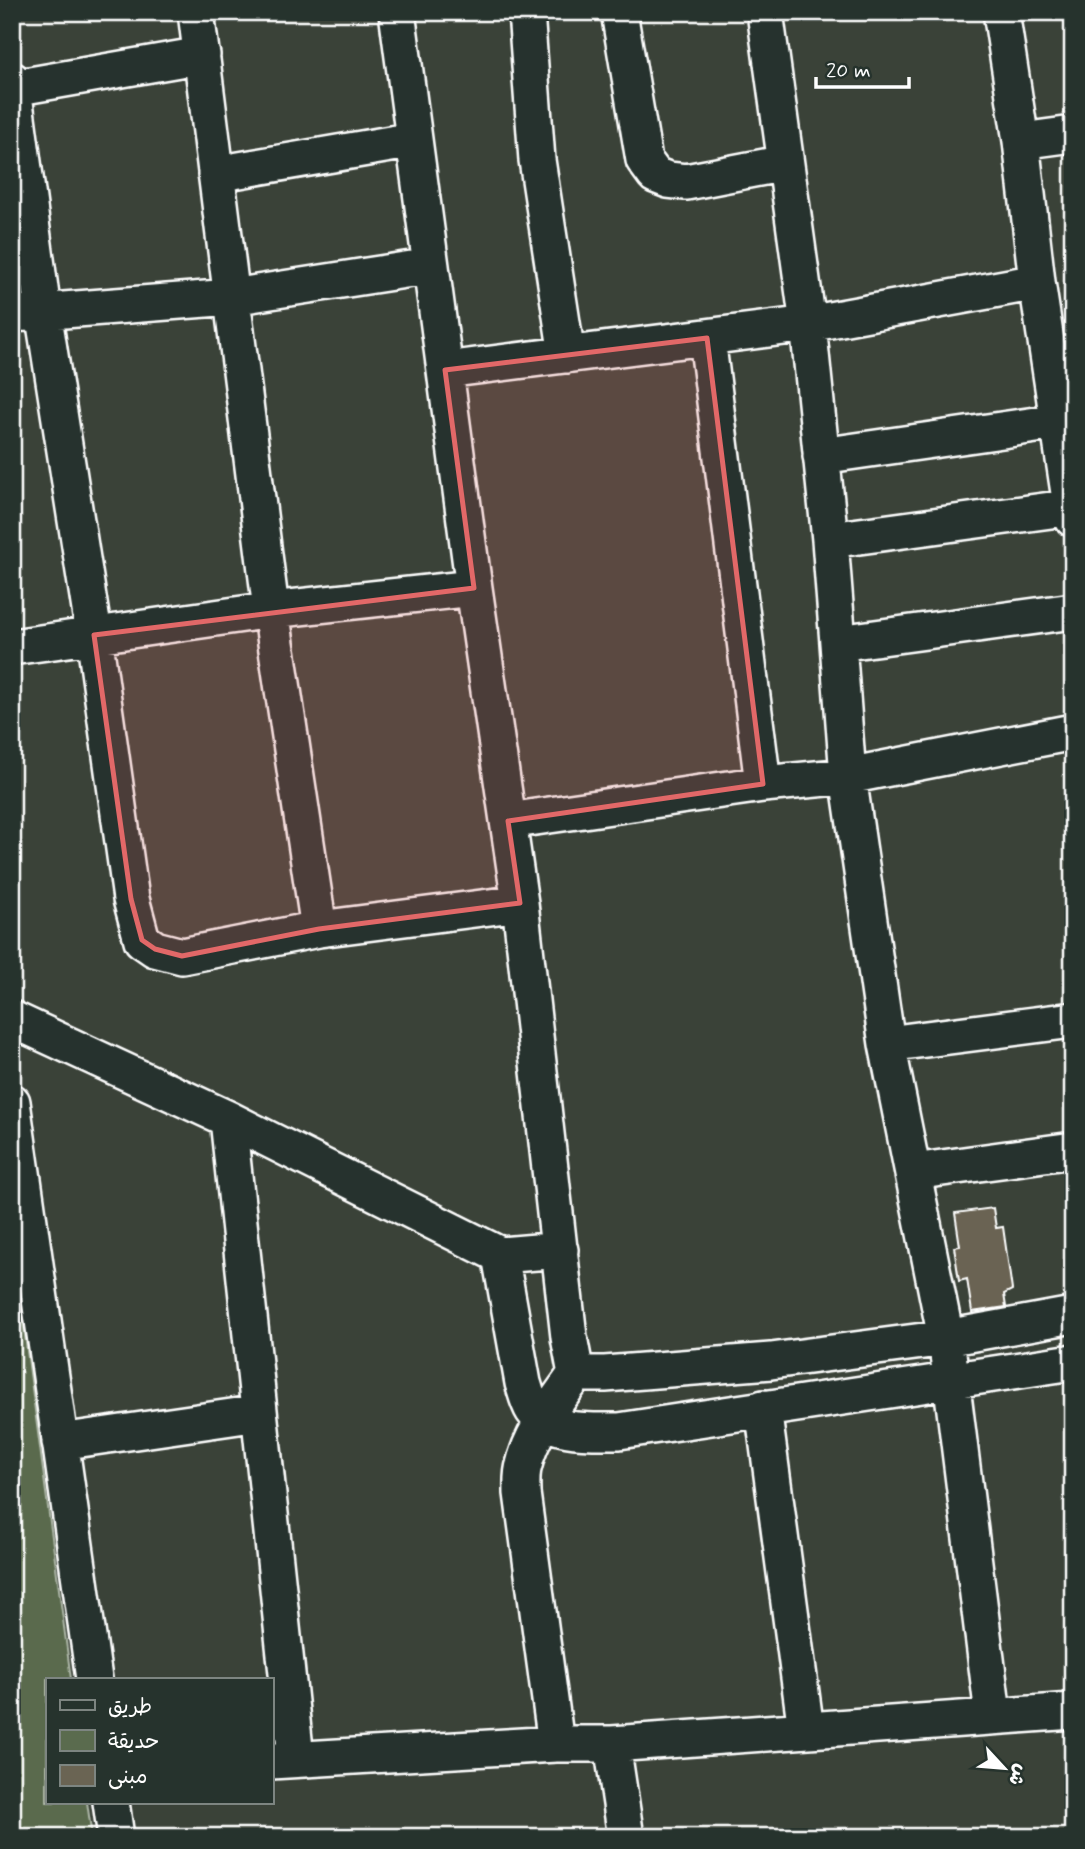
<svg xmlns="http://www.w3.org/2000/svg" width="1085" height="1849" font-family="Mynerve,'Playpen Sans Arabic',sans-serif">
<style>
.green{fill:#5a6b4e;stroke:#acb5a6;stroke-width:2}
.building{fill:#6a6453;stroke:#fff;stroke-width:2}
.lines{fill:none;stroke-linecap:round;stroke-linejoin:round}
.street-casing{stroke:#fff;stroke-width:40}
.street{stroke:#26332d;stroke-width:35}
.marked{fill:#e26868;fill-opacity:0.2;stroke:#e26868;stroke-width:5;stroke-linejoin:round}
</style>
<rect width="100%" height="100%" fill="#3a4238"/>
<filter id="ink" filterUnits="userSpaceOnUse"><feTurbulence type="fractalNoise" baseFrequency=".0143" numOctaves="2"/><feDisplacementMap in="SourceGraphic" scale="14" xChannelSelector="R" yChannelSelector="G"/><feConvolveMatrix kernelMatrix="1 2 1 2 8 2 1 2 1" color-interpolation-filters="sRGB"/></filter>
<g filter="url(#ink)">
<!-- green -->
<path class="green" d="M12 1239 71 1679H47V1802H87L92 1837H12Z"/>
<!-- building -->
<path class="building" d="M993 1208 996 1228 1003 1227 1012 1290 1004 1294 1006 1307 972 1312 967 1279 959 1281 954 1247 960 1246 955 1213Z"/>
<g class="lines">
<!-- street casing -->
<g class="street-casing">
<path id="street" d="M196 12 271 610 319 929 520 903
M397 12 474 588 520 903 569 1337 576 1374C556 1403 532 1431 524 1465 521 1474 522 1484 522 1493L556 1744
M526 12 537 160 567 355
M619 12 644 160 655 175 668 180 686 182 785 163
M765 12 808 324 830 540 838 643 1073 611
M1001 12 1021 141 1037 282 1073 519
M12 80 43 311 94 635 131 899 142 940 155 949 182 956 319 929
M13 88 202 55
M1021 141 1073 134
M216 174 414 140
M12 314 232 297 431 266
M707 338 763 784
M445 370 808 324 1037 282
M821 456 1057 422
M830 540 1073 507
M838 643 848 776 887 1044 946 1338 993 1715
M12 647 271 610 474 588
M508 821 763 784 848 776 1073 732
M12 1019 228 1119 500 1255 560 1250
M887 1044 1073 1020
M12 1102 94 1679
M228 1119 296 1758
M913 1172 1073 1150
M500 1255 523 1383C526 1392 528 1402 533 1410 549 1434 593 1431 619 1431L1073 1362
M576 1374H605L771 1361 946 1338 1073 1315
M763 1408 806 1730
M60 1442 259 1413
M612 1744 626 1837
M271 1761 556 1744H612L1073 1711
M111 1802 116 1837"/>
</g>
<!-- street -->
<use href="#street" class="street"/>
</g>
</g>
<!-- marked area -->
<path class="marked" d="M707 338 763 784 508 821 520 903 319 929 182 956 155 949 142 940 131 899 94 635 474 588 445 370Z"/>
<!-- margin -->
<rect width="1085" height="1849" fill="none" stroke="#26332d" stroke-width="42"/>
<rect x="21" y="21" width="1043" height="1807" fill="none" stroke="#fff" stroke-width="2.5" filter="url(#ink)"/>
<!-- legend -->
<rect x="46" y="1678" width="228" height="126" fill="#26332d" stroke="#7d8581" stroke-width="2"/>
<rect x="60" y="1700" width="35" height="10" fill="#26332d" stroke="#7d8581" stroke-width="2"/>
<text x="108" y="1713" font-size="21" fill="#ffffff">طريق</text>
<rect x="60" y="1730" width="35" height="21" fill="#5a6b4e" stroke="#7d8581" stroke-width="2"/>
<text x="108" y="1748" font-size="21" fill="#ffffff">حديقة</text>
<rect x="60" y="1765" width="35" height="21" fill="#6a6453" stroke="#7d8581" stroke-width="2"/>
<text x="108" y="1783" font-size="21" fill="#ffffff">مبنى</text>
<!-- north arrow -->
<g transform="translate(1004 1768) rotate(116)" stroke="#26332d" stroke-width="5" paint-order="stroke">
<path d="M0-5L12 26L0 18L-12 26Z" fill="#ffffff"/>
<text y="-10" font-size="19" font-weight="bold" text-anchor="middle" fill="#ffffff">ش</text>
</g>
<!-- scale -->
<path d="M816 77v10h93v-10" fill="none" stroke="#ffffff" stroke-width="3.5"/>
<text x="826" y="77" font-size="21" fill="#ffffff" stroke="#26332d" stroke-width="5" paint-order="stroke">20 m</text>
</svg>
